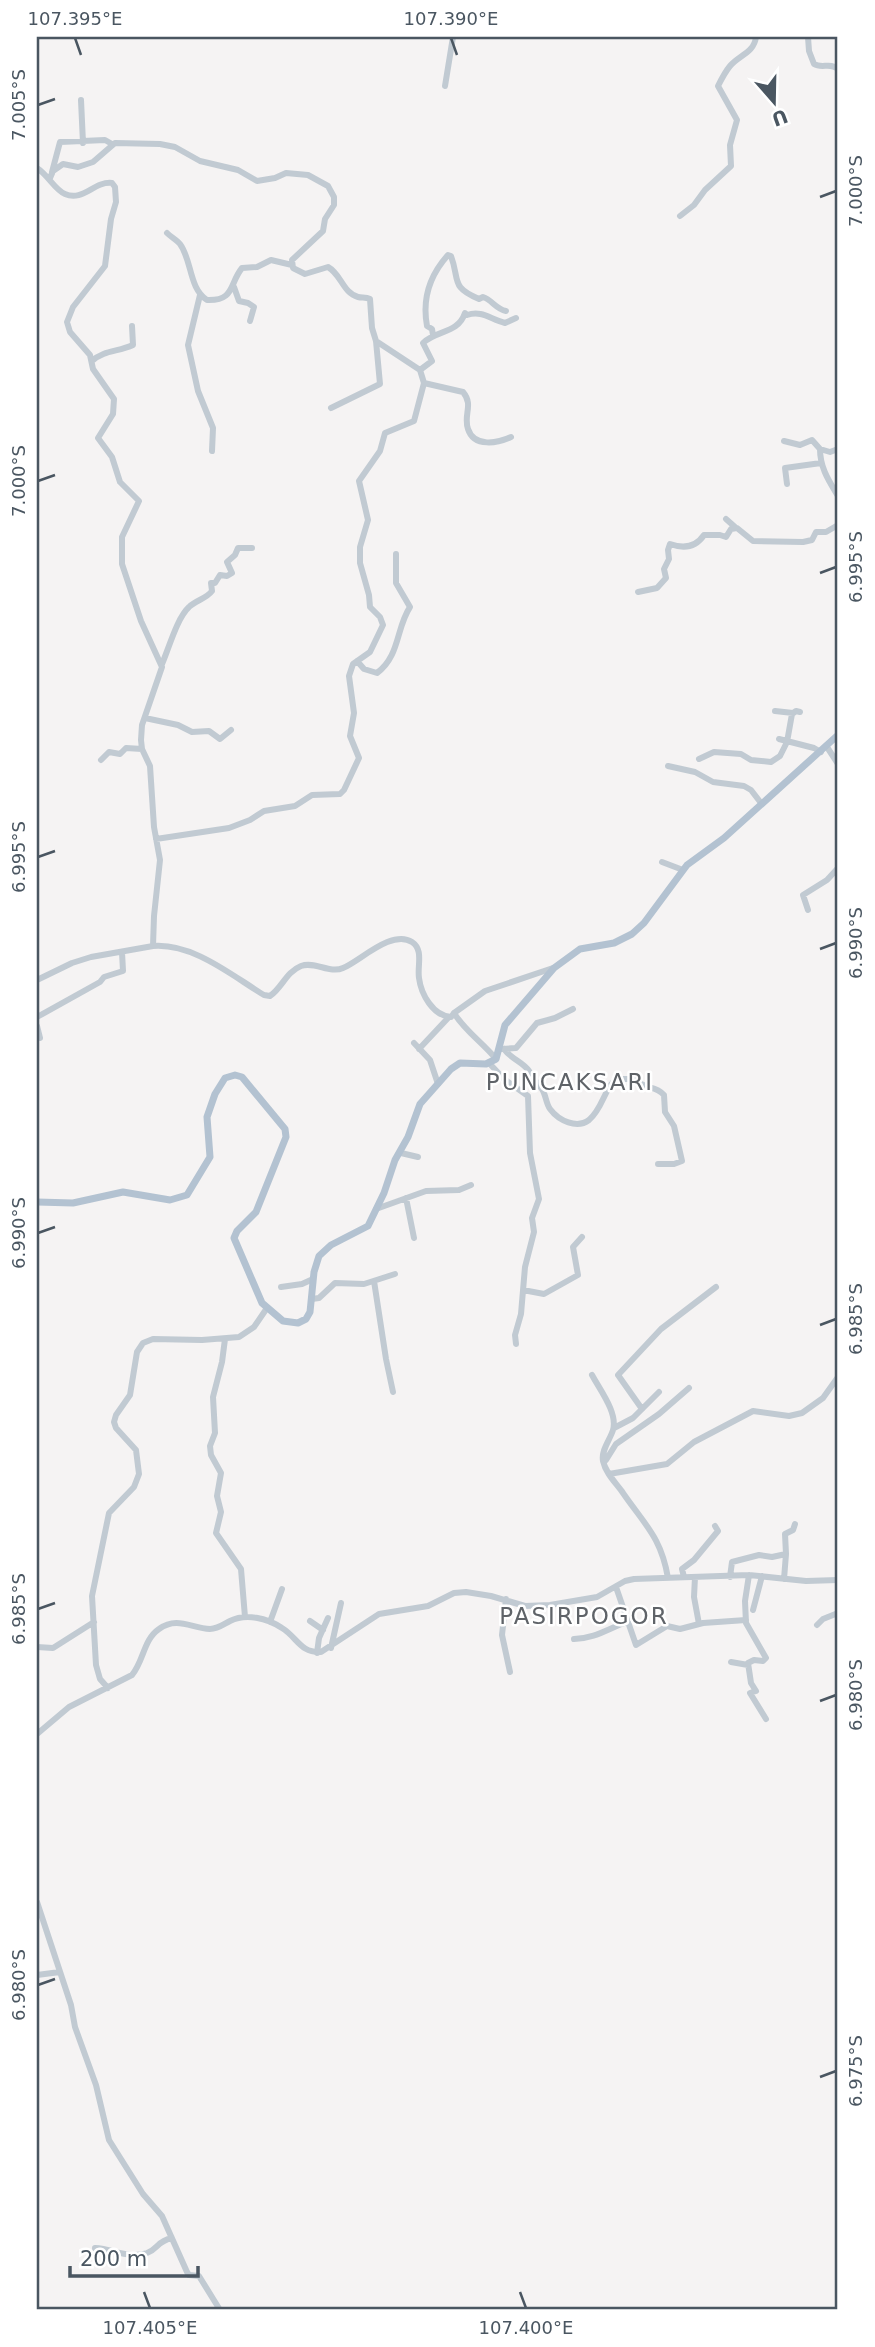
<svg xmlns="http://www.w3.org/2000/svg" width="875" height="2347" font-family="'DejaVu Sans',sans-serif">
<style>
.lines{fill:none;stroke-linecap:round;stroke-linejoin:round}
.minor{stroke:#c1cad2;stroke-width:6}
.major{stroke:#b3c2d1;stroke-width:7}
.ticks{fill:none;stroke:#4a5661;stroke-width:2.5}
.labels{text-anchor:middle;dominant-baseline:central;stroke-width:5;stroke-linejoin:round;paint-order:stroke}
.quarter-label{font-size:23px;letter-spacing:2px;fill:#5f6368;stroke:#fff}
.neatline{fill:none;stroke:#4a5661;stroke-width:2.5}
.ticks-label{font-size:18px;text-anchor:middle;fill:#4a5661}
</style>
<rect width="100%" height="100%" fill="#f5f3f3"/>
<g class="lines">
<!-- minor -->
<path class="minor" d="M808 37 809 51 814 64C822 69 830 62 838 69
M445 86 453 37
M81 100 83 143
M37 168C48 175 55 190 65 194 83 202 94 181 112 183L115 187 116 202 111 219 105 266 73 307 67 322 70 332 90 355 93 369 114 399 113 414 98 438 112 457 120 482 139 501 122 537V564L141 621 162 667 142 725 141 740 142 749 150 766 154 827 160 860 154 916 153 946 91 957 72 963 37 980
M52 172 60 142 105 140 112 144
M50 178 53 171 63 164 78 167 93 162 115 143 160 144 175 147 200 161 238 170 257 181 275 178 286 173 308 175 328 186 334 197V205L325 219 323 231 292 260 293 268 305 274 328 267C341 274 343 293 358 297 362 298 366 297 370 299L372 328 376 341 420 370 424 383 414 421 385 433 380 451 359 481 368 520 360 547V563L369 595 370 607 380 617 383 625 370 652 353 664 349 676 354 713 350 736 359 758 344 790 340 794 312 795 295 806 264 811 250 820 229 828 156 839
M680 216 694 205 705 190 731 166 730 145 737 120 718 86C721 80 725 72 730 66 739 55 754 53 756 37
M167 233C171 237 177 240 180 244 192 260 189 289 207 300 235 301 229 284 242 268L257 267 271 260 292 265
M234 287 239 301 248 303 254 307 250 321
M200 295 188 345 198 391 213 428 212 451
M433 335 432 329 427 326C422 299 430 275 448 255L451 256C460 280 450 287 479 299L483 297C492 300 496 309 506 311
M92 361C104 350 118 352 133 345L132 326
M420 370 432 361 423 343C436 330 458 334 465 313L467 315C482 310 490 319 505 323L516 318
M424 383 463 392C474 405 463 415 468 429 474 448 498 443 511 437
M331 408 380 384 376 341
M784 441 800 445 812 440 820 449
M838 449 830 452 820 449C820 468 829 481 838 496
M787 484 785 468 821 463
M726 519 735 527
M638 592 657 588 666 578 664 569 669 559 668 550 670 544C684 549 696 547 704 535H720L726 537 731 529 737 528 753 541 803 542 812 540 816 532H826L838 525
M357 661 364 669 377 673C400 656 396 628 410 607L396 583V554
M162 664C169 648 177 618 189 607 196 600 206 599 212 591L211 583H215L220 575 227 576 232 573 227 562 235 555 238 548H252
M775 711 793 713
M145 718 178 725 192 732 209 731 220 739 231 730
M779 739 814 748 821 752
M827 747 838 764
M699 759 714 752 741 754 751 760 771 762 780 756 787 742 792 714 796 711 800 712
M101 760 109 752 120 754 126 748 142 749
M668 766 695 772 713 782 744 786 751 790 761 803
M662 862 683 870
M808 910 803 895 827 880 838 868
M153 946C193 943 231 975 264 995L270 996C282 988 286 972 301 966 315 961 330 974 343 968 360 961 392 929 412 942 424 950 417 966 419 978 421 994 433 1016 451 1017L454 1013C465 1031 483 1043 496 1059
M454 1013 485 991 553 968
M37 1017 100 982 104 977 123 971 122 952
M37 1026 40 1038
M414 1043 430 1060 438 1084
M419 1049 449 1017
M502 1049 516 1048 537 1023 555 1018 573 1009
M504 1049C511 1059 523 1062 529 1071 533 1078 537 1083 542 1089 546 1095 546 1104 550 1109 559 1121 577 1129 589 1120 603 1108 604 1089 616 1079H634C647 1091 654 1084 664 1095L665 1112 674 1126 682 1161 674 1164H658
M489 1063 504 1079 528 1096 530 1153 539 1199 532 1218 534 1232 525 1267 521 1314 515 1335 516 1344
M401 1153 418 1157
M406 1198 414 1238
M376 1209 426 1191 459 1190 471 1185
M374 1281 386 1359 393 1392
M281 1287 302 1284 313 1279
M523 1290 544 1294 578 1275 573 1247 582 1237
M312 1299 319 1298 335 1283 364 1284 395 1274
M225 1339 222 1362 213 1397 215 1433 210 1446 211 1455 221 1473 217 1496 221 1512 216 1533 241 1569 245 1617
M592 1375C600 1390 618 1413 613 1430 610 1440 601 1450 603 1461 606 1474 616 1483 623 1493 645 1525 661 1537 668 1578
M642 1409 618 1375 661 1329 716 1287
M614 1428 633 1418 659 1392
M606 1460 616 1444 659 1414 689 1388
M609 1474 667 1464 694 1442 753 1411 789 1416 802 1413 823 1398 838 1377
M749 1575 745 1601 746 1623 766 1658 763 1661 754 1660 748 1663 751 1683 756 1691 750 1693 766 1719
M684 1577 682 1569 694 1560 718 1531 715 1526
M695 1577 694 1597 699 1624
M730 1577 732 1562 759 1555 772 1557 786 1554 785 1534 793 1530 795 1524
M784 1579 786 1554
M616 1587 636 1645 667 1626 680 1629 703 1623 746 1620
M506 1599 502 1635 510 1672
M753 1610 762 1576
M310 1621 323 1630
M270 1622 282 1589
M817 1625 823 1619 838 1613
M574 1639C596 1638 607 1629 627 1622
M37 1647 53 1648 94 1622
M331 1648 341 1603
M317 1653 319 1638 328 1618
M731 1662 748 1665
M108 1688 100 1679 96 1665 92 1596 109 1513 134 1487 139 1474 136 1450 116 1428 114 1422 116 1415 130 1395 137 1352 143 1343 153 1339 202 1340 239 1337 254 1327 267 1308
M37 1734 69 1707 132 1675C144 1661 143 1640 159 1629 177 1616 191 1628 210 1629 218 1629 224 1624 230 1621 246 1613 267 1618 282 1628 297 1637 300 1653 321 1652L379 1614 428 1606 454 1593 466 1592 491 1596 525 1606 550 1605 597 1597 625 1581 634 1579 749 1575 806 1581 838 1580
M37 1902 71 2005 75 2027 96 2085 109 2140 143 2194 162 2216 187 2272 189 2275 199 2276 220 2310
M37 1975 60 1972
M95 2248C114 2249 128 2259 147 2253 158 2249 157 2241 172 2238"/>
<!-- major -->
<path class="major" d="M37 1202 73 1203 123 1192 170 1200 187 1195 210 1157 207 1117 215 1094 225 1078 235 1075 242 1077 285 1129 286 1137 256 1212 237 1231 234 1238 262 1303 283 1321 298 1323 306 1319 310 1312 314 1272 319 1256 331 1245 368 1226 384 1193 395 1160 408 1137 420 1104 451 1069 460 1063 486 1064 496 1059 505 1025 554 968 580 949 614 943 632 934 644 923 687 865 724 838 838 735"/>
</g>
<!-- ticks -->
<path class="ticks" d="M75 38 81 55M451 38 457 55M38 105 55 99M820 197 836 191M38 481 55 475M820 573 836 567M38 857 55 851M820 949 836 943M38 1233 55 1227M820 1325 836 1319M38 1609 55 1603M820 1701 836 1695M38 1985 55 1979M820 2077 836 2071M144 2292 150 2308M520 2292 526 2308"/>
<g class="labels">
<!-- quarter labels -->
<g class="quarter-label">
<text x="570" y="1082">PUNCAKSARI</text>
<text x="584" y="1616">PASIRPOGOR</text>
</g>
</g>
<!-- border -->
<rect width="875" height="2347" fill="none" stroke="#ffffff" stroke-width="77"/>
<!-- north arrow -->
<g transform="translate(774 102) rotate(160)" stroke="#ffffff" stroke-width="5" paint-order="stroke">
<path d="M0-5L12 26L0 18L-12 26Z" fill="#4a5661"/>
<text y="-10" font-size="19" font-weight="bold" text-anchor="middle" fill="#4a5661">U</text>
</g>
<!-- scale -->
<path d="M70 2266v10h128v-10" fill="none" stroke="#4a5661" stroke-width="3.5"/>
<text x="80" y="2266" font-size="21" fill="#4a5661" stroke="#ffffff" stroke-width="5" paint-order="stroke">200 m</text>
<rect x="38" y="38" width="798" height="2270" class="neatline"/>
<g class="ticks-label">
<text x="75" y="25">107.395°E</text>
<text x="451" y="25">107.390°E</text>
<text transform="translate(19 105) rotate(-90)" y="6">7.005°S</text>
<text transform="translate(856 191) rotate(-90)" y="6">7.000°S</text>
<text transform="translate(19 481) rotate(-90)" y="6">7.000°S</text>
<text transform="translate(856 567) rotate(-90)" y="6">6.995°S</text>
<text transform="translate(19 857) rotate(-90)" y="6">6.995°S</text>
<text transform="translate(856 943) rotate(-90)" y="6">6.990°S</text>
<text transform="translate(19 1233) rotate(-90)" y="6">6.990°S</text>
<text transform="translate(856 1319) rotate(-90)" y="6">6.985°S</text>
<text transform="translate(19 1609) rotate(-90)" y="6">6.985°S</text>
<text transform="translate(856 1695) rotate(-90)" y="6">6.980°S</text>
<text transform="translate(19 1985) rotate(-90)" y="6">6.980°S</text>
<text transform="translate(856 2071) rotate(-90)" y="6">6.975°S</text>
<text x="150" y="2334">107.405°E</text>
<text x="526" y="2334">107.400°E</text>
</g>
</svg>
